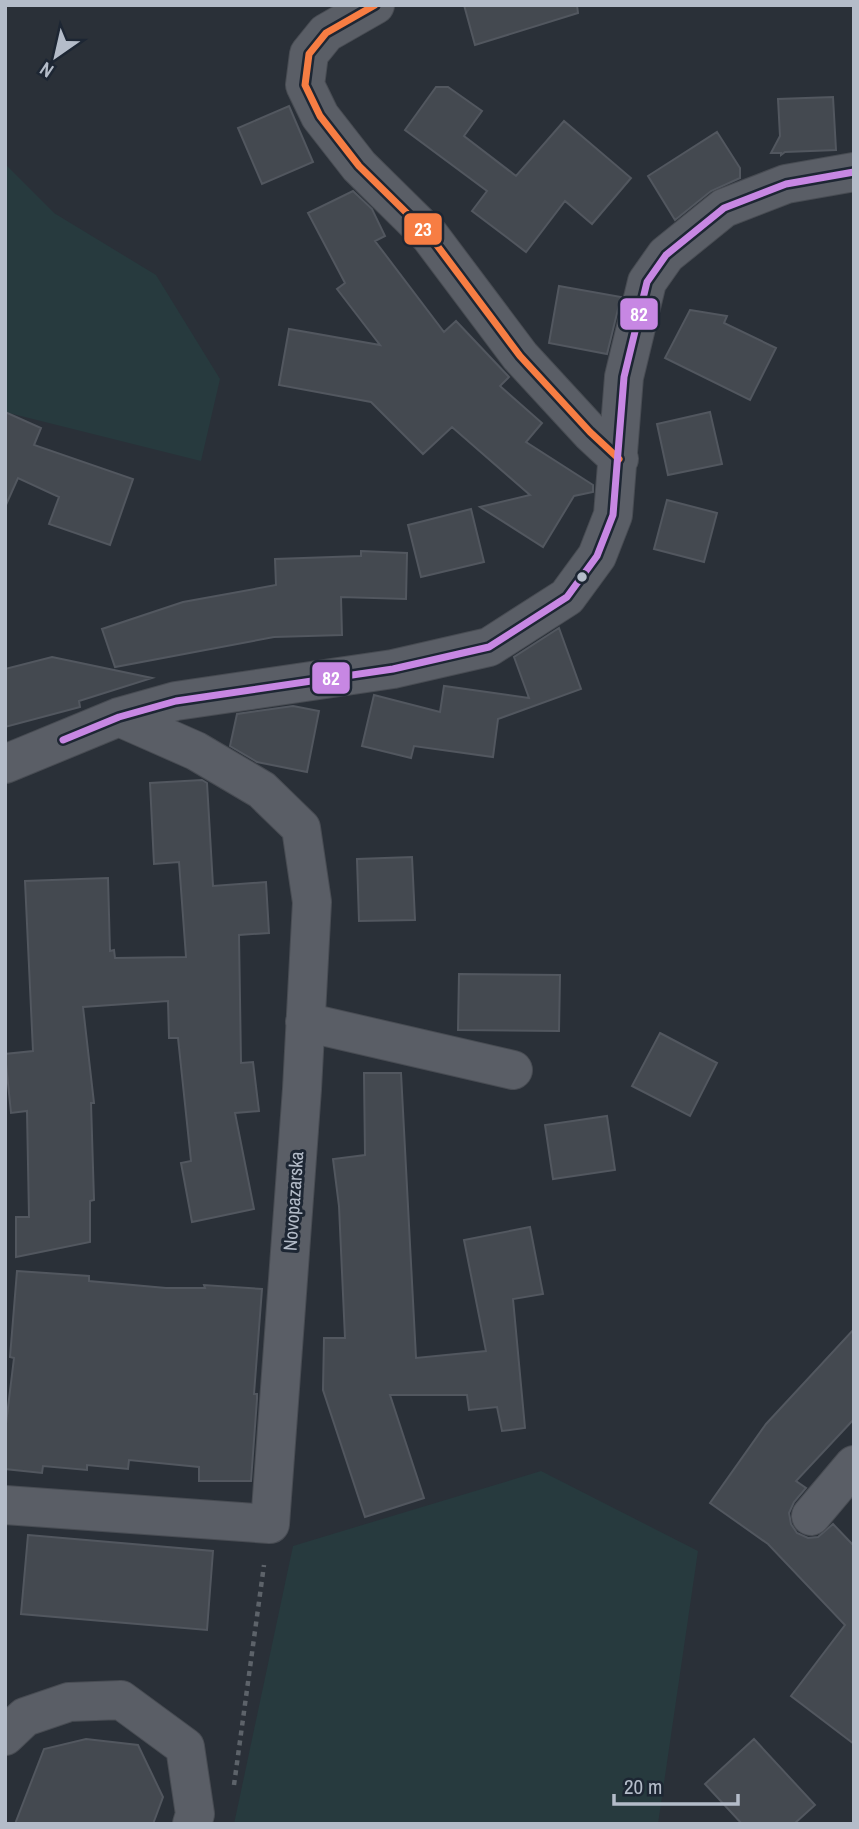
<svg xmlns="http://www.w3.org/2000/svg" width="859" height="1829" font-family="'Archivo Narrow',sans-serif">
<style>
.green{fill:#273a3e}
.building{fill:#444950;stroke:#52575f;stroke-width:2}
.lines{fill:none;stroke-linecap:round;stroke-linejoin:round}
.minor-casing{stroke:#484c53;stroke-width:40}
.path{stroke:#5d636a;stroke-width:4.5;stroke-dasharray:5 5;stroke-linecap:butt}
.minor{stroke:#5a5e66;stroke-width:38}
.bus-1-casing{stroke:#1d2633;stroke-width:12}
.bus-2-casing{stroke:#1d2633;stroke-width:12}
.bus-1{stroke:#f77d43;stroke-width:7}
.bus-2{stroke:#c787e3;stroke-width:7}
.bus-dot{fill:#b4bcc9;stroke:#1d2633;stroke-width:2.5}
.labels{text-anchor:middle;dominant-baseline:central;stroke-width:6;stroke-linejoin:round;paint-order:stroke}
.street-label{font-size:19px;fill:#b4bcc9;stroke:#1d2633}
.line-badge{stroke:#1d2633;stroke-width:2.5}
.badge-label{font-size:19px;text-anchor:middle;font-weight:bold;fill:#fff}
</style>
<rect width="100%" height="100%" fill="#2a3038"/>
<!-- green -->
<path class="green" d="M5 164 54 213 156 275 220 379 201 461 5 412Z
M541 1471 698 1551 658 1824H234L293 1546Z"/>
<!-- building -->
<path class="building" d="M464 5H577L578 13 475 45Z
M436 87H448L482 111 464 136 516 176 564 121 631 178 592 224 565 201 526 252 472 211 487 191 405 130Z
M833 97 836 150 785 152 781 155V153H771L780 136 778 99Z
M289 106 313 162 262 184 238 128Z
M717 132 740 168V178L711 191 675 220 648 176Z
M353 191 372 209 385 236 375 241 444 332 456 321 509 377 500 386 542 423 526 442 593 485V492L574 496 543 547 480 507 530 495 452 427 423 454 371 402 279 385 289 329 380 345 337 289 345 283 308 213Z
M559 286 621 297 607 354 549 343Z
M690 310 727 316 724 323 776 348 750 400 665 358Z
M5 412 41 428 34 445 133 479 110 545 49 524 59 497 18 478 5 507Z
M710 412 722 464 668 475 657 424Z
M667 500 717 513 704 562 654 549Z
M471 509 484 562 421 577 408 525Z
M361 551 407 553 406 599 341 597 342 635 274 637 115 667 102 629 183 602 276 585 275 559 361 556Z
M559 628 581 689 498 719 493 757 414 746 411 758 362 746 374 695 440 712 444 686 529 698 514 657Z
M52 657 152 678 79 701 80 707 5 727V669Z
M293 706 319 711 307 772 257 762 230 746 237 714Z
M202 780 207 783 213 886 266 882 269 933 239 935 241 1063 253 1062 259 1111 235 1113 254 1209 192 1222 181 1163 191 1161 178 1038H169L168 1001 83 1007 94 1103H91L94 1200 90 1201V1242L16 1257V1217H29L27 1111 11 1113 5 1054 33 1051 25 881 108 878 110 951 114 950 115 958 186 957 179 862 154 864 150 783Z
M412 857 415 920 359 921 357 859Z
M459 974 560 975 559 1031 458 1030Z
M660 1033 717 1063 690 1116 632 1086Z
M364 1073H401L416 1358 486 1351 464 1240 530 1227 543 1294 513 1299 525 1428 502 1431 497 1407 469 1410 467 1395H390L424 1498 365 1517 323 1390 324 1338H345L339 1206 333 1159 365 1155Z
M607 1116 615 1170 553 1179 545 1125Z
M17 1271 89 1276V1281L166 1288H205L204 1285 262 1289 254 1394H257V1399L251 1481H199V1467L129 1460 128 1469 87 1465V1470L43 1466 42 1473 5 1469V1432L14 1358 10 1357Z
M854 1329V1419L796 1481 806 1488 794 1502 789 1513 791 1524 797 1533 808 1538 818 1537 833 1524 854 1546V1744L791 1696 845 1625 768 1544 710 1503 766 1424Z
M28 1535 213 1551 207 1630 21 1614Z
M86 1739 138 1745 163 1797 153 1824H15L44 1749Z
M754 1739 815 1805 794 1824H742L705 1784Z"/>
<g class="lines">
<!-- minor casing -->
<g class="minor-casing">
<path id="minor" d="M375 5 326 33 309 54 305 85 320 116 359 166 430 236 520 356 590 432 619 459
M5 764 119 717 176 701 393 669 489 647 567 597 597 556 613 515 624 377 647 282 666 255 724 208 786 184 854 172
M305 1022 513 1070
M5 1505 270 1524 302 1089 312 902 301 828 262 790 196 751 119 717
M811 1516 854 1465
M5 1736 25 1717 69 1702 121 1700 185 1747 195 1814 192 1824"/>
</g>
<!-- path -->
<path class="path" d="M234 1785 264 1565"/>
<!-- minor -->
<use href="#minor" class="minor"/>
<!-- bus-1 casing -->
<g class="bus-1-casing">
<path id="bus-1" d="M375 5 326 33 309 54 305 85 320 116 359 166 430 236 520 356 590 432 619 459"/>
</g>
<!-- bus-2 casing -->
<g class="bus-2-casing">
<path id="bus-2" d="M63 740 119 717 176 701 393 669 489 647 567 597 597 556 613 515 624 377 647 282 666 255 724 208 786 184 854 172"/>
</g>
<!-- bus-1 -->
<use href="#bus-1" class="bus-1"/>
<!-- bus-2 -->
<use href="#bus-2" class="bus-2"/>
</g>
<!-- markers -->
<circle class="bus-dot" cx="582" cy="577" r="6"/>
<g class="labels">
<!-- street labels -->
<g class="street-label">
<text transform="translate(293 1201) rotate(-86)">Novopazarska</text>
</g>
</g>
<g class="line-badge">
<rect x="403" y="212" width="40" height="34" rx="7" fill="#f77d43"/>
<rect x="619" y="297" width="40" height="34" rx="7" fill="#c787e3"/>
<rect x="311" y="661" width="40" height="34" rx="7" fill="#c787e3"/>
</g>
<g class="badge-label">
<text x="423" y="236">23</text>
<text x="639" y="321">82</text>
<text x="331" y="685">82</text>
</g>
<!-- border -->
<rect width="859" height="1829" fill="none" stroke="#b4bcc9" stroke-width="14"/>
<!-- north arrow -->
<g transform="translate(56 56) rotate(214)" stroke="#1d2633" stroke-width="5" paint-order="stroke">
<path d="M0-5L12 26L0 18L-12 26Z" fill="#b4bcc9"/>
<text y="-10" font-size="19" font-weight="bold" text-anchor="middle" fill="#b4bcc9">N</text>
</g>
<!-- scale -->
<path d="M614 1794v10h124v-10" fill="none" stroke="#b4bcc9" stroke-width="3.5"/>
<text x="624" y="1794" font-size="21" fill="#b4bcc9" stroke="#1d2633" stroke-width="5" paint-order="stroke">20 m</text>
</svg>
